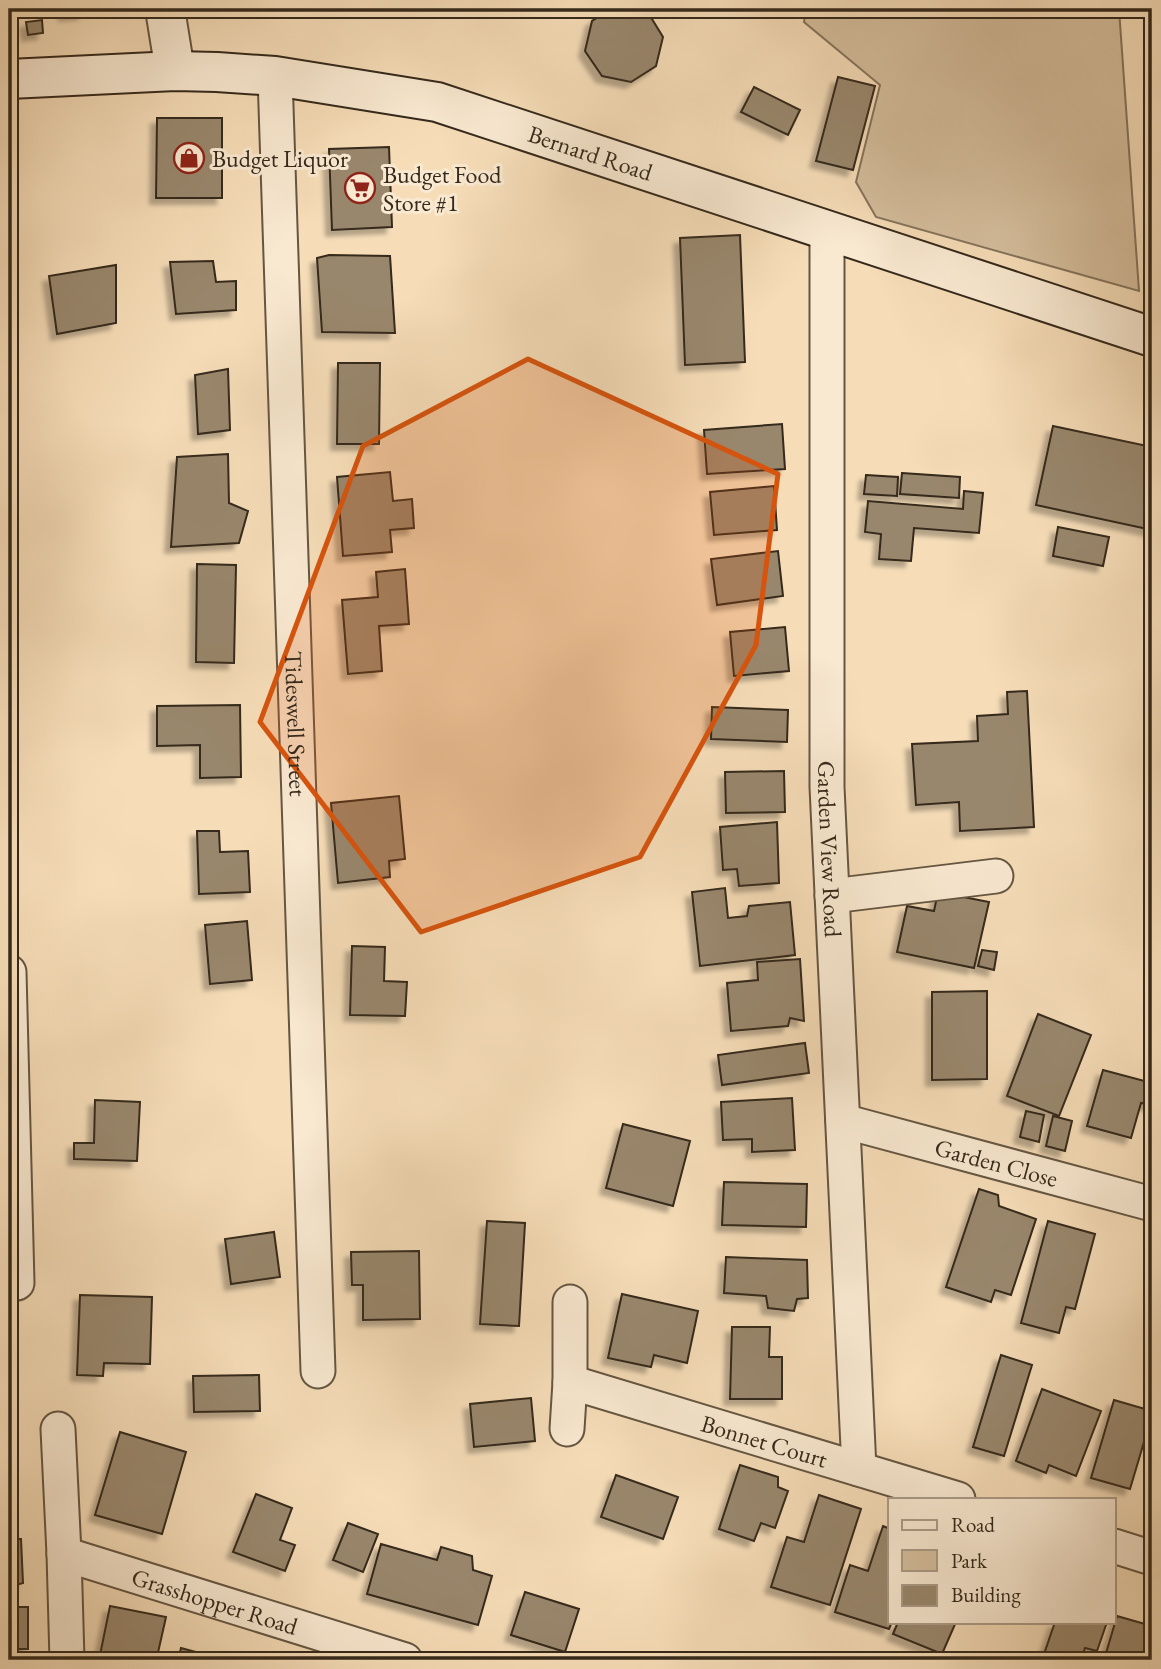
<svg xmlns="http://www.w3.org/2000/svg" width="1161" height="1669" font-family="'EB Garamond',serif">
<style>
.green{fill:#d5be9d;stroke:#85745c;stroke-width:2}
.building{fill:#99876d;stroke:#35291b;stroke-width:2;filter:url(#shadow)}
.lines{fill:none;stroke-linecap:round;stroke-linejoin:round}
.minor-casing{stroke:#655642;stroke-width:37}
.tertiary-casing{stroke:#655642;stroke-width:42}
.secondary-casing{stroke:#35291b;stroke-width:42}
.minor{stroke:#f9e9d1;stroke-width:33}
.tertiary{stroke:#f9e9d1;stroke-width:38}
.secondary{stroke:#f9e9d1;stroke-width:38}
.marked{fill:#d6540e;fill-opacity:0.2;stroke:#d6540e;stroke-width:5;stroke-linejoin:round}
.labels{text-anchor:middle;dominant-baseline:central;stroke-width:6;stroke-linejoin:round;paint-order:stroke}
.street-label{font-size:24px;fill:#35291b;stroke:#f9e9d1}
.poi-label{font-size:24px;fill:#35291b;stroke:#f9e9d1;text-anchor:start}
</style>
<defs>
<filter id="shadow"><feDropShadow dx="-6" dy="6" stdDeviation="2" flood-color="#0004"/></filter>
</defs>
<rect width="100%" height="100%" fill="#f6ddb8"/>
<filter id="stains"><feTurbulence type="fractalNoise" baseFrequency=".00286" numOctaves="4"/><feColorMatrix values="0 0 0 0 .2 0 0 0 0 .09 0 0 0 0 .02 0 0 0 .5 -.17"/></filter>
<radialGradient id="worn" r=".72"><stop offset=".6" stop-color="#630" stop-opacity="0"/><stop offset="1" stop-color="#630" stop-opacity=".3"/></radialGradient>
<!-- green -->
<path class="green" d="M806 9H1119L1139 291 876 217 856 182 880 85 804 22Z"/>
<!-- building -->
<path class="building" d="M64 9H84V13L65 15Z
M611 9H635L647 11 663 37 656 66 631 82 602 76 585 51 592 21Z
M42 20 43 33 28 35 26 22Z
M838 77 875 86 853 170 816 161Z
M754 87 800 110 788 135 741 112Z
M157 118H222V198H156Z
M389 147 392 227 332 230 329 149Z
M740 235 745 362 685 365 680 238Z
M329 255 390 256 395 333 322 332 317 258Z
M213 261 216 282 236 281V310L176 314 170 262Z
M116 265V323L57 334 49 276Z
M338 363H380L379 444H337Z
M228 369 230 430 198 434 195 375Z
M782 424 785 469 707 474 704 430Z
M1053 426 1152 447V530L1036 505Z
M228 454 229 503 248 511 239 543 171 547 177 457Z
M390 472 393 501 412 499 414 528 390 530 392 552 343 556 337 477Z
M902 473 960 477 959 498 900 494Z
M866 475 898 477 897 496 864 494Z
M774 486 777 530 714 535 710 492Z
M964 491 983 493 979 533 914 528 911 561 879 559 881 534 865 532 868 501 963 509Z
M1058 527 1109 537 1103 566 1053 556Z
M778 551 783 596 717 605 711 559Z
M197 564 236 565 234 663 196 662Z
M405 569 409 624 379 626 382 671 348 674 342 600 378 597 376 572Z
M785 627 789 671 734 676 730 632Z
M1027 691 1034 827 960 831 959 802 916 805 912 744 978 741 977 716 1008 714 1007 692Z
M240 705 241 777 200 778V745L157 746V706Z
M712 707 788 710 787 742 711 739Z
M784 771 785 812 726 813 725 772Z
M399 796 405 859 389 861 390 877 338 883 331 803Z
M777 822 779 883 739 886 737 869 723 870 720 827Z
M197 831H219L220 852 248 851 250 892 199 894Z
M725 888 728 918 747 916 749 906 790 902 795 955 700 966 692 892Z
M938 892 989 902 974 968 897 952 907 906 934 911Z
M247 921 252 980 210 984 205 925Z
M352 946 385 947 384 981 407 982 405 1016 350 1015Z
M982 950 997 952 994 970 978 966Z
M800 959 804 1021 790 1018 788 1026 731 1031 727 983 758 980 757 962Z
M987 991V1079L932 1080V992Z
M1038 1014 1091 1035 1059 1116 1007 1096Z
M805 1043 809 1073 722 1085 718 1055Z
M1103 1070 1152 1083V1105L1141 1103 1131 1138 1087 1126Z
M792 1098 795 1150 752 1152V1139L723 1140 721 1102Z
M95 1100 140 1102 137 1161 74 1159V1143H94Z
M1026 1111 1044 1115 1039 1142 1020 1137Z
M1053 1116 1072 1121 1065 1151 1046 1146Z
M623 1124 690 1141 673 1206 606 1188Z
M724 1182 807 1184 806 1227 722 1225Z
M979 1189 998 1195 999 1206 1036 1219 1011 1295 995 1290 991 1302 946 1287Z
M487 1221 525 1223 519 1326 480 1324Z
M1048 1221 1095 1234 1075 1309 1066 1307 1059 1333 1021 1323Z
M274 1232 280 1277 231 1284 225 1239Z
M419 1251 420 1319 363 1320V1285H352L351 1252Z
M726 1257 807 1260 808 1298 797 1299 794 1311 768 1308 766 1296 724 1293Z
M622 1294 698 1311 687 1363 654 1355 651 1367 608 1358Z
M80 1295 152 1297 150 1364 104 1363 103 1376 77 1375Z
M732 1327H770L769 1357H782V1399H730Z
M1001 1355 1032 1365 1004 1456 973 1447Z
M259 1375 260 1411 194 1412 193 1376Z
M1042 1389 1101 1411 1076 1476 1049 1465 1046 1473 1016 1461Z
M531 1398 535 1441 474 1447 470 1404Z
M1114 1400 1152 1411V1415L1130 1489 1091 1478Z
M120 1432 186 1452 162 1534 95 1515Z
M740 1465 778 1477V1487L788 1491 775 1528 761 1523 754 1541 719 1529Z
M616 1475 678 1497 663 1539 601 1517Z
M256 1494 292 1508 280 1540 295 1545 285 1571 233 1552Z
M819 1495 861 1509 830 1605 771 1587 787 1537 804 1542Z
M348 1523 378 1534 363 1572 333 1560Z
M883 1526 890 1529V1622H892L889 1629 835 1612 850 1565 868 1571Z
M9 1539H21L23 1583 9 1587Z
M381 1544 437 1560 441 1547 472 1556 473 1570 492 1576 478 1625 367 1594Z
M525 1592 579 1609 565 1652 511 1635Z
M110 1606 166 1617 157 1657 145 1655 144 1660H99Z
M9 1607H28V1649H11V1660H9Z
M1117 1616 1152 1626V1660H1104Z
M898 1622H956L942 1654 893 1634Z
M1055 1622H1107L1097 1651 1085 1648 1081 1660H1042Z
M181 1648 222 1659 221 1660H178Z"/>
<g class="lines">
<!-- minor casing -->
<g class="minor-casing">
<g id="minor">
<path id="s1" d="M275 76 318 1371"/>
<path id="s2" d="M827 229V787L859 1469"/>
<path d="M832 896 996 876"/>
<path d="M9 972 17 1283"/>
<path id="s3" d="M843 1121 1152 1204"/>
<path id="s4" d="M570 1382 958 1499"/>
<path d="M58 1429 64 1554 67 1660"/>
<path d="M567 1429 570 1382V1302"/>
<path d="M1114 1546 1152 1558"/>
<path id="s5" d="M64 1554 405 1660"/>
</g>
</g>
<!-- tertiary casing -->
<g class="tertiary-casing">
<path id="tertiary" d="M165 9 175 71"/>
</g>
<!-- secondary casing -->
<g class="secondary-casing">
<g id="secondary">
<path id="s6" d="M9 79 175 71 217 72 275 76 437 102 1152 337"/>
</g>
</g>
<!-- minor -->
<use href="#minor" class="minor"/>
<!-- tertiary -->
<use href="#tertiary" class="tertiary"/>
<!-- secondary -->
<use href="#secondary" class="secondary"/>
</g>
<!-- marked area -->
<path class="marked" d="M528 359 778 474 756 645 640 857 421 932 260 722 363 446Z"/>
<!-- icons -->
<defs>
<g id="shop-ring" transform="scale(1.575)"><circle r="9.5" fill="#f9e9d1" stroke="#8f2418" stroke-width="1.5"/><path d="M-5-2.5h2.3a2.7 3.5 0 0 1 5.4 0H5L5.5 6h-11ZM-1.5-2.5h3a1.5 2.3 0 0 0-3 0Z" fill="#8f2418"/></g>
<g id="supermarket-ring" transform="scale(1.575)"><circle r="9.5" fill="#f9e9d1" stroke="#8f2418" stroke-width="1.5"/><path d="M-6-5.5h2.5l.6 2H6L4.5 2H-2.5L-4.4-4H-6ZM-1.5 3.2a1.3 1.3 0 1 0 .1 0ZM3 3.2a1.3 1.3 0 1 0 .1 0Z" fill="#8f2418"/></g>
</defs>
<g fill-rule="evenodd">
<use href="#shop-ring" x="189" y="158"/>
<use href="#supermarket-ring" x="360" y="188"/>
</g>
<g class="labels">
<!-- street labels -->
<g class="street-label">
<text stroke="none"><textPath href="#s6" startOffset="592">Bernard Road</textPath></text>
<text stroke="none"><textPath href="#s1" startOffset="648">Tideswell Street</textPath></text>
<text stroke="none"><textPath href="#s2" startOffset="620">Garden View Road</textPath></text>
<text stroke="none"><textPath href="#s3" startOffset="159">Garden Close</textPath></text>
<text stroke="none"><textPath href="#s4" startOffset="203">Bonnet Court</textPath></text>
<text stroke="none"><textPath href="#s5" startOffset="158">Grasshopper Road</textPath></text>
</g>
<!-- poi labels -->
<g class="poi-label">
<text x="212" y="158">Budget Liquor</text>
<text x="383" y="174">Budget Food<tspan x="383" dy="28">Store #1</tspan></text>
</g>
</g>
<!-- margin -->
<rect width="1161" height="1669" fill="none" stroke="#f6ddb8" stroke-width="35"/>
<rect x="10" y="10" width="1140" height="1648" fill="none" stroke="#35291b" stroke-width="3.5"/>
<rect x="18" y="18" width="1126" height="1634" fill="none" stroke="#35291b" stroke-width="2"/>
<!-- legend -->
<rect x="888" y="1498" width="228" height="126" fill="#f9e9d1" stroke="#ab9c88" stroke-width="2"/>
<rect x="902" y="1520" width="35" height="10" fill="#f9e9d1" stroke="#ab9c88" stroke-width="2"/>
<text x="951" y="1532" font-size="21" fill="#35291b">Road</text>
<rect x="902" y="1550" width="35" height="21" fill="#d5be9d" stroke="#ab9c88" stroke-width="2"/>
<text x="951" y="1568" font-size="21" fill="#35291b">Park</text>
<rect x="902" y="1585" width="35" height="21" fill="#99876d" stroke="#ab9c88" stroke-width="2"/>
<text x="951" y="1602" font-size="21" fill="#35291b">Building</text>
<rect width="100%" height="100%" filter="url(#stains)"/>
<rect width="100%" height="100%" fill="url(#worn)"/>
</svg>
